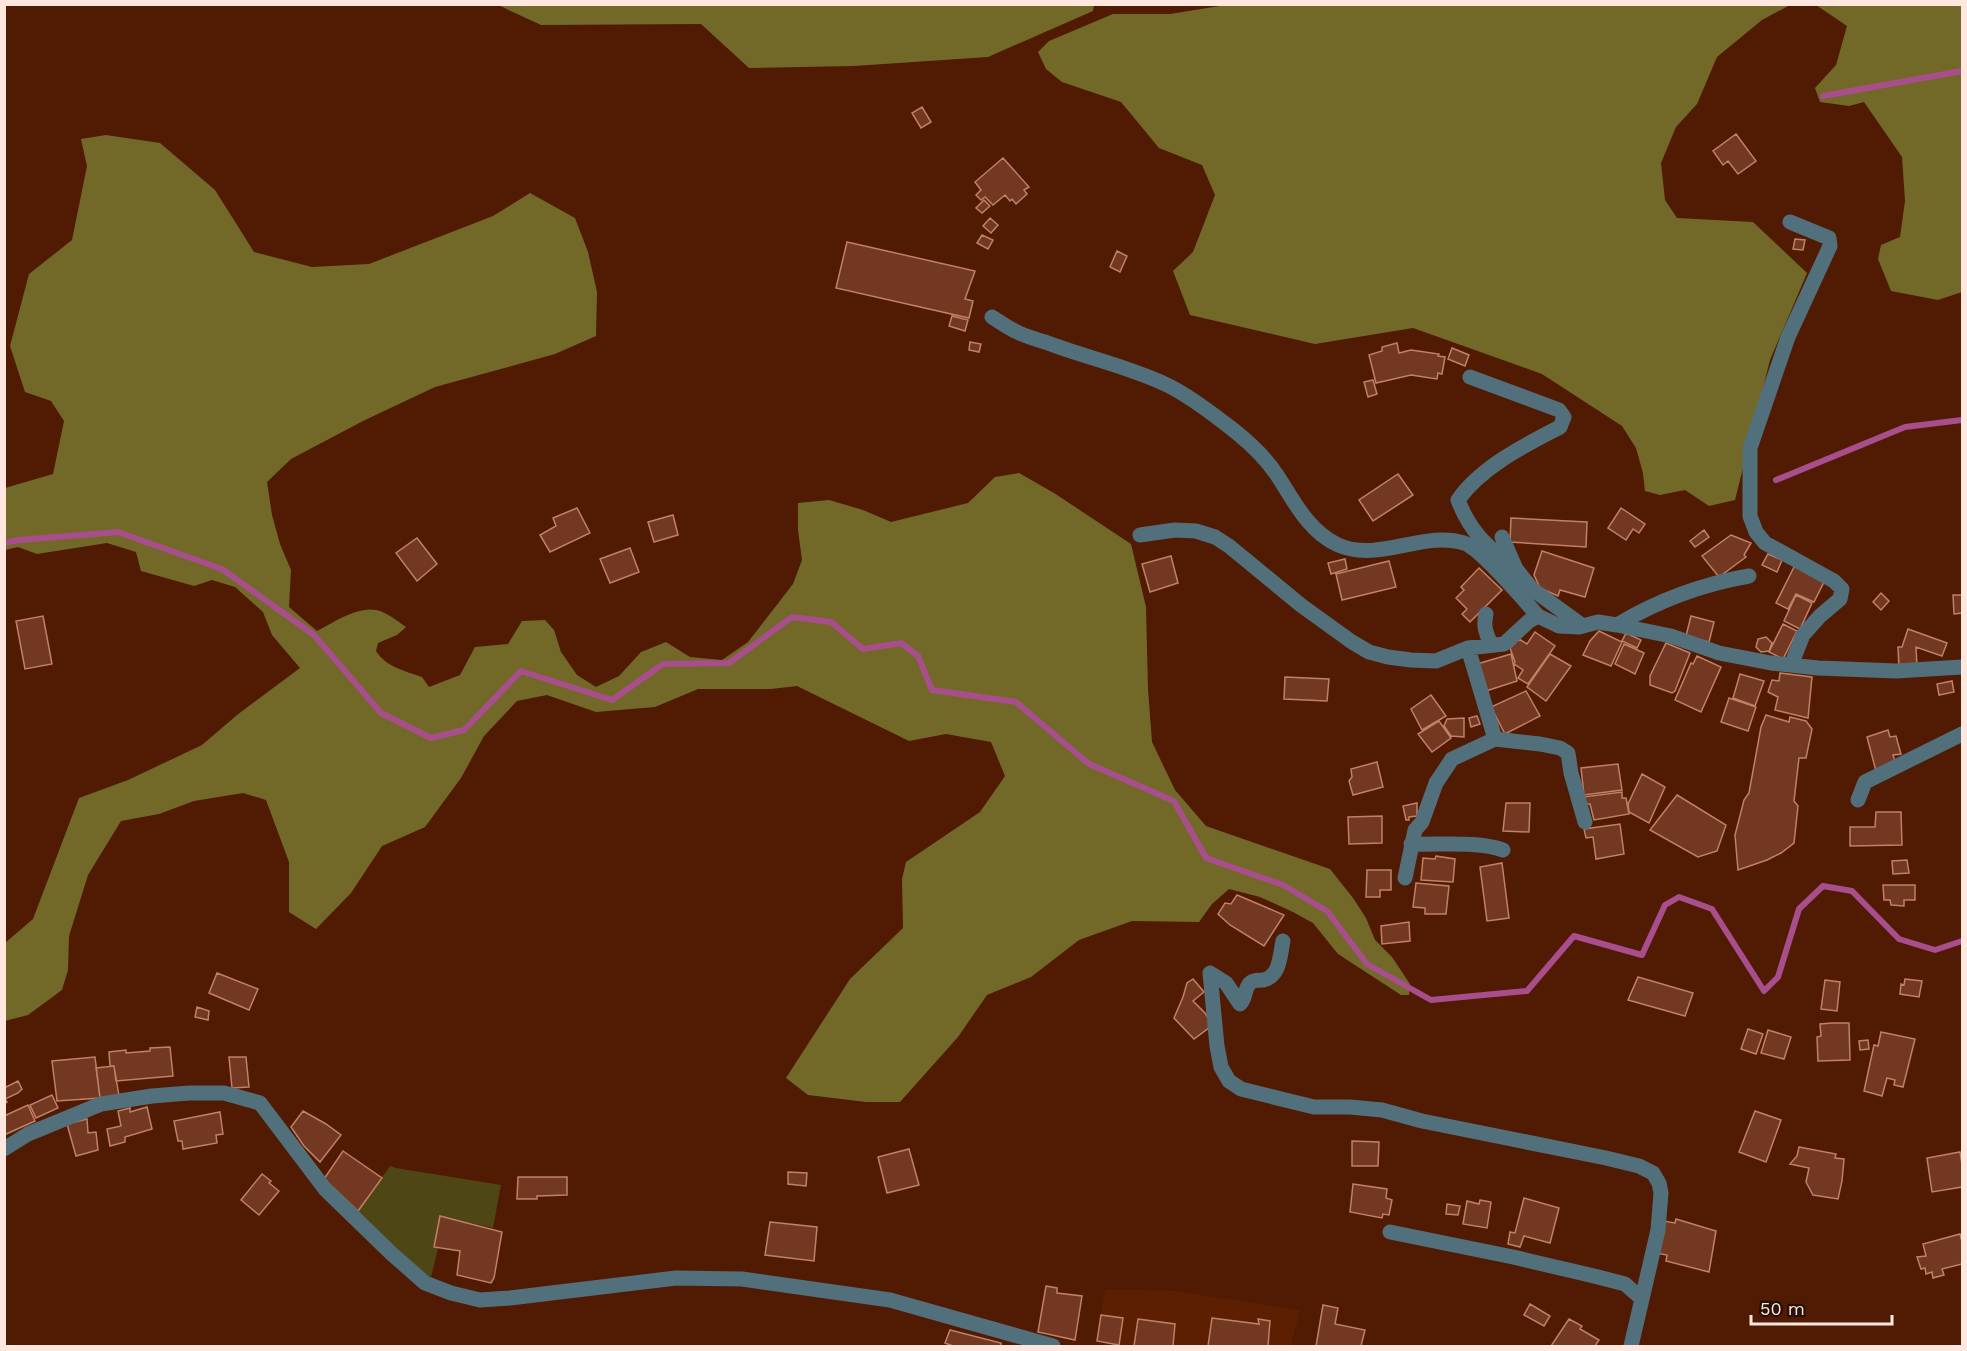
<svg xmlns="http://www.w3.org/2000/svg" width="1967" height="1351" font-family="'Work Sans',sans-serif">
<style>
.built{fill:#5d1f02}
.green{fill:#4e4715}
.forest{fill:#726929}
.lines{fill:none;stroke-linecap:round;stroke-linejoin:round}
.stream{stroke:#a94e8c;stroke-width:6}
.building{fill:#723822;stroke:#c18067;stroke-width:1.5}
.minor{stroke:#51707b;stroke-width:15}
</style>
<rect width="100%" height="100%" fill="#511a03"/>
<!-- built -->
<path class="built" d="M1105 1289 1175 1291 1300 1310 1291 1346H1125L1097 1341Z"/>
<!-- green -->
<path class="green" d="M390 1166 396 1168 501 1185 493 1228 440 1216 434 1246 438 1248 431 1277 424 1274 358 1211Z"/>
<!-- forest -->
<path class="forest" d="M498 5H1094L1093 11 988 57 854 66 749 68 701 24 541 25Z
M1226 5H1790L1762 20 1717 57 1697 104 1676 127 1661 163 1665 200 1677 218 1753 222 1807 273 1770 360 1735 500 1709 506 1685 490 1660 495 1645 491 1643 473 1636 448 1622 426 1542 374 1413 328 1315 344 1190 315 1173 271 1193 252 1215 195 1202 165 1159 148 1121 102 1062 82 1046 69 1038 52 1049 41 1113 14H1170Z
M1816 5H1962V292L1938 300 1891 291 1878 259 1881 245 1900 237 1905 201 1902 157 1864 102 1849 106 1820 102 1815 88 1836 65 1847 26Z
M106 135 160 143 215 190 254 252 312 267 369 264 493 216 530 193 575 218 588 252 597 292 596 336 555 354 435 387 363 421 291 459 267 482 272 515 280 544 291 570 289 607 317 631C332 623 358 606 376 610 387 612 397 621 406 627L397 635 378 643 376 651C386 667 405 671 422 677L429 687 460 675 475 647 508 644 522 621 545 620 554 630 561 652 577 675 596 687 619 676 641 652 666 642 690 657 722 660 748 642 793 584 802 560 798 530V503L829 500 863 510 891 522 968 503 995 477 1019 473 1054 493 1131 544 1146 607 1148 689 1152 742 1175 790 1206 826 1330 869 1353 898 1366 918 1375 940 1392 957 1410 984 1409 995H1401L1338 954 1313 923 1293 912 1260 897 1229 889 1212 904 1199 922 1132 921 1079 940 1031 977 987 995 958 1037 900 1102H866L808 1095 786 1078 850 979 903 928 902 879 906 862 980 812 1005 776 991 742 946 734 909 741 797 686 771 689H698L655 707 596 712 547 695 517 701 484 736 461 778 425 827 382 846 351 893 316 929 289 912V862L266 800 243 793 194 801 159 814 121 821 88 875 69 936 68 970 62 990 28 1015 5 1021V943L33 919 79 798 128 780 202 745 237 715 300 668 272 635 263 612 235 587 212 580 194 586 141 571 136 552 107 543 37 554 18 547 5 550V488L53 474 64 421 51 401 25 392 10 346 29 274 72 240 87 166 81 139Z"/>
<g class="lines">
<!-- stream -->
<path class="stream" d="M1823 96 1962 71
M1776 480 1905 427 1962 420
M4 543 19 540 118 532 222 569 314 635 381 713 431 738 464 730 521 671 612 700 663 664 729 663 792 617 831 622 863 649 901 643 918 656 932 690 1016 702 1089 764 1174 801 1206 858 1283 885 1327 911 1367 964 1431 1000 1527 991 1574 936 1642 955 1665 905 1679 897 1712 909 1764 991 1778 977 1799 909 1823 886 1852 891 1899 939 1935 950 1962 941"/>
</g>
<!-- building -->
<path class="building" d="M922 107 931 122 921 128 912 113Z
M1736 134 1756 161 1738 174 1728 161 1723 165 1713 151Z
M1003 158 1029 187 1024 190 1027 194 1016 204 1012 199 1010 201 1005 195 993 205 985 197 981 200 976 195 981 190 975 182Z
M984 200 990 206 982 213 976 208Z
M990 218 998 225 991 233 983 226Z
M982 235 993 240 988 249 977 243Z
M1795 239 1805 240 1803 250 1793 249Z
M847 242 975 271 965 299 973 301 969 318 836 288Z
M1117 251 1127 256 1120 272 1110 267Z
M952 316 968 320 965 331 949 326Z
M970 342 981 344 979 352 969 350Z
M1397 343 1399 353 1411 350 1439 354 1438 356 1445 357 1442 374 1438 373 1437 379 1411 375 1376 383 1369 355 1382 351V347Z
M1452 348 1469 355 1465 366 1448 359Z
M1373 380 1377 394 1368 397 1364 382Z
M1398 474 1413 495 1373 521 1359 500Z
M577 508 590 533 550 552 540 535 556 526 553 518Z
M1621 508 1645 524 1639 533 1633 529 1626 540 1608 528Z
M673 515 678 535 654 542 648 522Z
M1511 518 1587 522 1586 547 1510 542Z
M1704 530 1709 537 1695 547 1690 541Z
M1731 535 1751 543 1744 555 1746 557 1719 577 1702 556Z
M417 538 437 564 417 581 396 553Z
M630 548 639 572 610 583 600 559Z
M1542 551 1594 568 1585 597 1560 590 1558 596 1540 588 1534 575Z
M1768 554 1782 560 1777 572 1762 565Z
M1171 556 1178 583 1150 592 1142 564Z
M1345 559 1347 569 1331 574 1328 563Z
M1389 561 1396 587 1342 600 1336 574Z
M1795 565 1824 582 1814 602 1796 594 1788 609 1776 603Z
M1479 568 1502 590 1470 622 1462 614 1467 609 1456 598 1464 590 1461 587Z
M1881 593 1889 601 1881 610 1873 602Z
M1796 595 1812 603 1800 629 1784 621Z
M1953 595H1962V613L1954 614Z
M43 616 52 664 25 669 16 621Z
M1691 616 1714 622 1709 642 1686 636Z
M1783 624 1797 631 1783 659 1769 652Z
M1908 629 1947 643 1942 656 1916 647 1917 667 1899 668 1898 647H1902Z
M1599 631 1622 642 1611 666 1583 655 1590 641Z
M1535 632 1555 646 1528 684 1518 678 1523 670 1514 664 1515 662 1510 648 1519 639 1527 644Z
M1626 633 1641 640 1637 648 1622 641Z
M1766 637 1772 643 1769 651 1761 652 1756 647 1758 639Z
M1666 643 1690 653 1675 691 1672 693 1650 685V676Z
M1624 644 1644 653 1635 674 1615 664Z
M1511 654 1517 681 1486 691 1477 664Z
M1550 654 1571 666 1546 701 1527 687Z
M1697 656 1721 667 1701 712 1675 700 1691 663 1693 664Z
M1780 673 1812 677 1808 718 1775 710 1778 697 1768 692 1772 680 1779 681Z
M1740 674 1764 681 1755 706 1733 698Z
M1285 677 1329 679 1327 701 1284 699Z
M1952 681 1954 692 1939 695 1937 684Z
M1526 691 1540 716 1505 734 1491 707Z
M1431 695 1446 716 1422 730 1411 709Z
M1729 698 1756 707 1748 731 1721 722Z
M1766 715 1789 722 1790 717 1806 721 1812 729 1806 758H1799L1794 801 1798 806 1794 843 1781 853 1767 860 1738 870 1735 835 1744 800 1749 793 1761 727Z
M1477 716 1480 724 1471 727 1469 718Z
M1464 718V737L1451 736 1444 726 1447 719Z
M1439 721 1451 738 1432 752 1418 734Z
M1888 730 1890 737 1896 736 1901 754 1893 755 1896 765 1876 771 1867 737Z
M1377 762 1383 787 1353 795 1349 781 1352 777 1351 769Z
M1618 764 1622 790 1584 795 1581 768Z
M1642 774 1665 787 1649 823 1629 812 1628 804Z
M1622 792V798H1626L1629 814 1594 820 1590 804H1587L1583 797Z
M1677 795 1726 825 1717 851 1698 857 1650 830Z
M1417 803V816L1409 817V820H1406L1403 806Z
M1506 803H1530L1529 832 1503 831Z
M1876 812H1901L1902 845 1850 846V827H1875Z
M1382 816V843L1349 844 1348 817Z
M1620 824 1624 854 1596 859 1593 837 1586 838 1584 829Z
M1436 856 1455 859 1453 882 1421 880 1423 858 1435 859Z
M1907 860 1909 873 1893 874 1892 861Z
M1502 863 1509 918 1487 921 1480 867Z
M1367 870H1391V890H1380V897H1366Z
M1416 883 1449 886 1446 914H1425V908L1413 907Z
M1883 885H1915V900H1904V906L1891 905 1890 900H1884Z
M1237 895 1284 915 1264 946 1230 925 1218 914 1225 903 1231 904Z
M1409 922 1410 941 1382 944 1381 926Z
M217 973 258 989 249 1010 209 993Z
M1638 977 1693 993 1685 1016 1628 1000Z
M1193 979 1204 992 1193 1001 1205 1013 1210 1021V1027L1194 1039 1174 1018 1183 997 1187 983Z
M1905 979 1922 981 1919 997 1900 994 1901 984 1904 985Z
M1825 980 1840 982 1837 1011 1821 1009Z
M197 1007 209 1011 208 1020 195 1017Z
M1832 1023H1849L1850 1060 1818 1061 1817 1037 1821 1036 1820 1024Z
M1748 1029 1763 1034 1756 1054 1741 1049Z
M1768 1030 1791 1037 1784 1059 1761 1053Z
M1881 1032 1915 1039 1903 1087 1894 1085 1895 1080 1887 1078 1882 1096 1864 1091 1874 1045 1878 1046Z
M1868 1040 1869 1049 1860 1050 1859 1041Z
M170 1047 173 1076 116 1081 114 1066H110L109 1052 126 1050V1053L150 1051V1048Z
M95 1057 100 1098 57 1101 52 1061Z
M229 1057H246L249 1087 232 1088Z
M114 1066 119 1096 100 1098 96 1068Z
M18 1081 22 1089 18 1093 5 1099 7 1102 4 1104V1088Z
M52 1095 58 1108 36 1118 30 1105Z
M28 1105 35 1121 4 1135V1116Z
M147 1107 152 1129 125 1137V1142L110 1146 107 1129 121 1126 118 1111 130 1108V1112Z
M303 1111 326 1124 341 1135 320 1162 304 1146 291 1127Z
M1755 1111 1781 1120 1766 1162 1739 1152Z
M220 1112 223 1134 216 1135 217 1143 183 1149 182 1141H178L174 1121Z
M87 1119 88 1133 96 1132 98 1150 76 1156 67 1124Z
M1352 1141 1379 1142 1378 1166H1352Z
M1799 1147 1836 1154 1835 1158 1844 1159 1842 1181 1838 1199 1813 1195 1806 1182 1809 1168 1790 1164 1797 1156Z
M909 1149 919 1185 887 1193 878 1157Z
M343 1151 382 1178 358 1211 324 1179Z
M1960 1152 1962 1165V1187L1932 1192 1927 1158Z
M788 1172 807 1173 806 1186 788 1184Z
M262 1174 271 1181 269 1183 279 1191 259 1215 241 1200Z
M518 1177H567V1195L537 1196V1199H517Z
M1353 1184 1387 1189 1386 1198 1392 1200 1389 1215 1383 1214 1382 1218 1350 1212Z
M1524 1198 1559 1208 1550 1243 1524 1236 1520 1247 1508 1244 1510 1232 1515 1233Z
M1480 1200 1491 1202 1487 1228 1463 1224 1467 1201 1479 1204Z
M1447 1204 1460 1206 1458 1215 1446 1214Z
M440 1216 502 1232 494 1278 491 1283 457 1275 460 1251 434 1247Z
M1676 1219 1716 1231 1709 1272 1666 1261 1667 1255 1656 1253 1663 1221 1675 1223Z
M770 1222 817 1227 814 1261 765 1255Z
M1960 1234 1962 1242V1264L1942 1269 1944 1275 1933 1278 1932 1272 1926 1274 1925 1268 1921 1269 1917 1257 1926 1256 1923 1244Z
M1046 1286 1057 1288V1293L1082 1296 1075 1340 1038 1332Z
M1530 1304 1550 1316 1544 1326 1524 1315Z
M1323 1305 1338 1308 1335 1324 1365 1330 1361 1346H1316Z
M1101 1315 1123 1318 1119 1345 1097 1341Z
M1212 1318 1259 1324 1258 1319 1270 1321 1268 1346H1208Z
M1138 1319 1175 1324 1173 1346H1134Z
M1569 1319 1582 1326 1580 1329 1599 1340 1595 1346H1551Z
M950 1330 1001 1343V1346H953L945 1343Z"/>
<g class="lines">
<!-- minor -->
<path class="minor" d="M1790 222 1829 238 1830 246 1788 337 1750 448V516L1756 532 1765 543 1834 581 1842 589 1840 599 1820 616 1803 635 1791 665
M992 317C1000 322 1007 327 1015 331 1024 336 1035 339 1045 342 1084 357 1127 366 1165 384 1187 394 1217 417 1236 432 1252 445 1266 458 1277 475 1294 501 1308 531 1338 545 1379 563 1424 530 1464 543 1481 549 1524 600 1538 616
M1470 377 1559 410 1564 417 1560 427C1525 445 1481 467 1458 500 1471 534 1488 547 1516 569
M1140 535 1175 530 1196 531 1215 537 1229 546 1302 606 1352 642 1369 652 1388 657 1411 660 1436 661 1468 648 1504 644 1529 621 1538 616 1559 626 1579 627 1598 622 1617 625 1671 636 1719 653 1771 663 1818 668 1896 671 1962 667
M1502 537 1516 569 1532 589 1583 626
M1486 614C1483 626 1486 633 1491 645
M1617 625C1657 601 1703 584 1749 576
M1468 648 1495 739
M1858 800 1865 782 1962 734
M1411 844C1437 845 1480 841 1503 850
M1405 878 1415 830 1422 822 1436 783 1452 759 1495 739 1540 744 1560 748 1568 753 1571 773 1585 822
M1283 941C1280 955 1280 977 1263 980 1259 980 1253 980 1250 983 1244 989 1246 999 1240 1004L1226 983 1210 973 1217 1046 1221 1067 1229 1081 1241 1089 1314 1107H1350L1382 1110 1422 1121 1606 1158 1639 1166 1653 1173 1659 1183 1661 1193 1658 1230 1642 1299
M4 1149 28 1134 101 1104 152 1096 189 1093H224L260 1103 325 1189 392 1254 425 1283 451 1293 480 1300 510 1298 676 1278 742 1279 890 1300 1053 1346
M1390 1232 1513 1257 1594 1276 1625 1284 1642 1299 1631 1346"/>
</g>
<!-- border -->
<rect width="1967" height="1351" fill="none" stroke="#fde7df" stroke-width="12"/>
<!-- scale -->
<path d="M1751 1315v9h141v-9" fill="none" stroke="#fde7df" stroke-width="3"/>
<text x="1760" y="1315" font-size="18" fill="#fde7df" stroke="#270f06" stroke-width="4.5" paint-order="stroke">50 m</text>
</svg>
